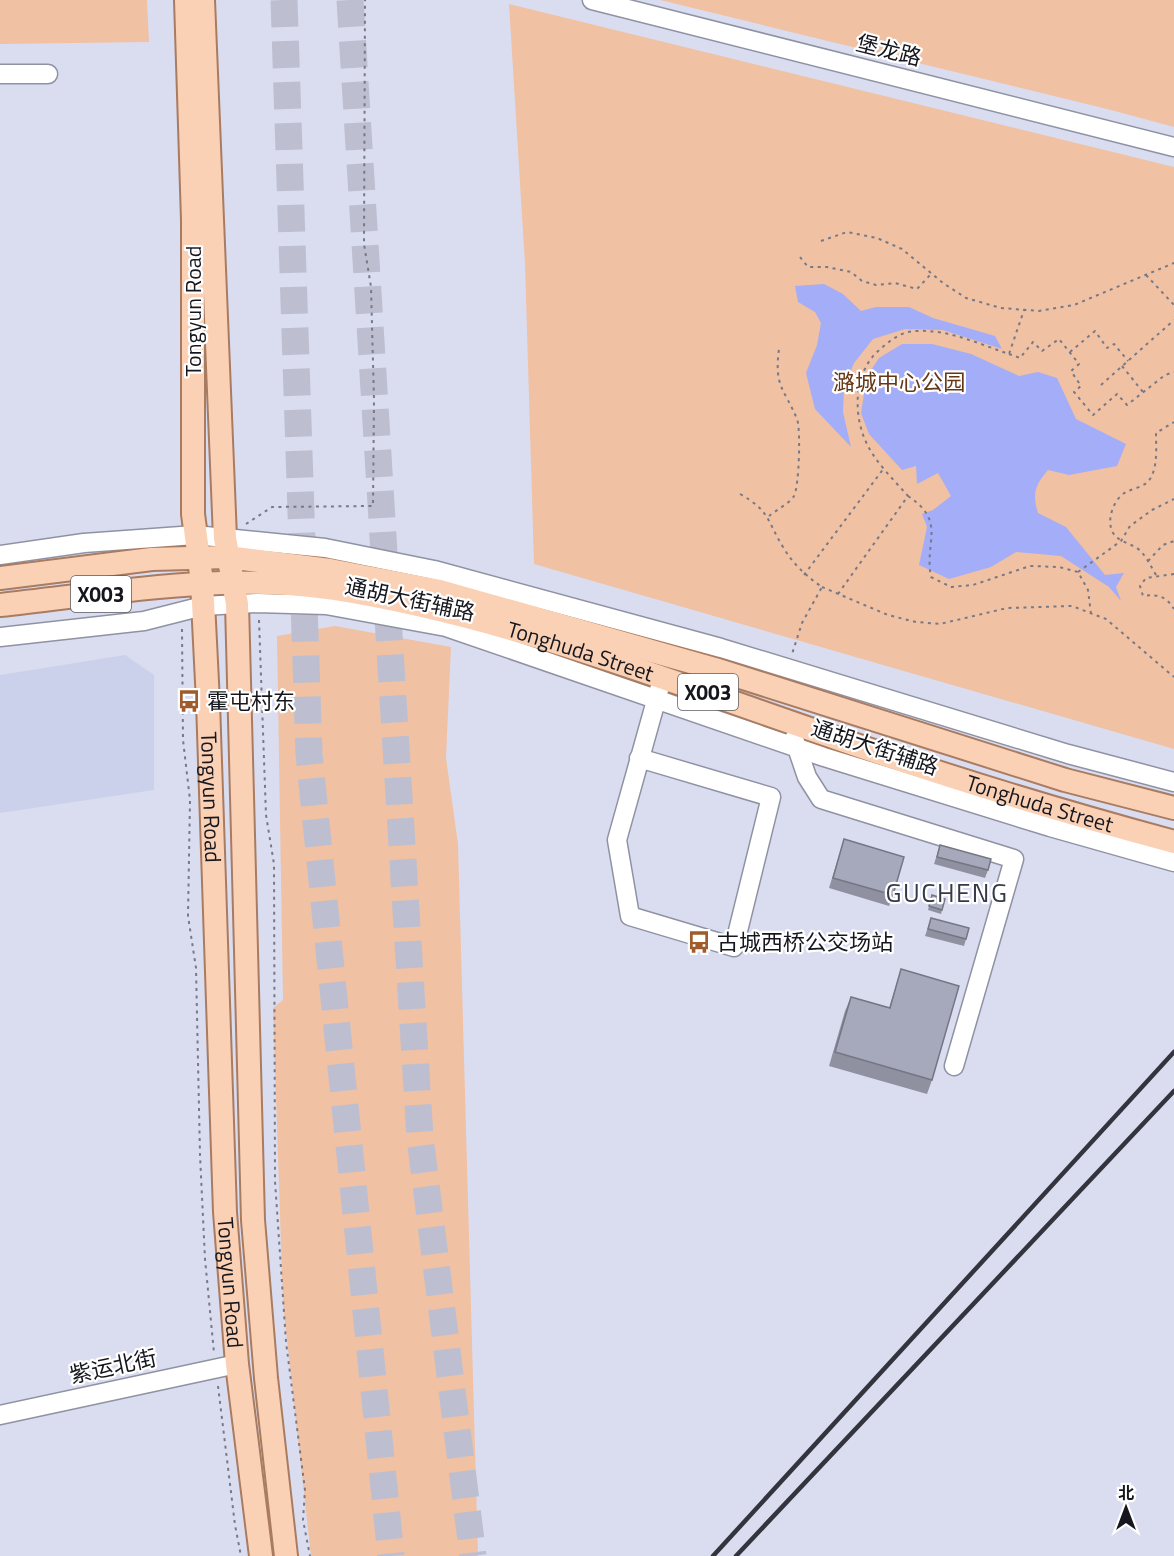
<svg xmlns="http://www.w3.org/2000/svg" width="1174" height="1556" font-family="'Titillium Web','Noto Sans SC',sans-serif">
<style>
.built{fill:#ccd1eb}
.green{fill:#f0c1a3}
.water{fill:#a4adf7}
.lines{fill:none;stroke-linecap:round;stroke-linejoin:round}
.highway-tunnel{stroke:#bdbfd0;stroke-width:27;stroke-dasharray:27 14;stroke-linecap:butt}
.minor-casing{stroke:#8f92a3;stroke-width:21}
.major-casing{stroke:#a97c62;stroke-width:26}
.path{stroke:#777986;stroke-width:2;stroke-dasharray:3 4.5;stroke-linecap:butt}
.minor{stroke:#fff;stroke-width:18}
.major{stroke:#fbd1b6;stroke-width:22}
.rail{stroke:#33343d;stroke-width:4.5}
.wall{fill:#8f91a1}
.building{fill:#a6a9bb;stroke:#747683;stroke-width:1.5}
.labels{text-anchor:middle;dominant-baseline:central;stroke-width:4.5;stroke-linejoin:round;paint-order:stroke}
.shield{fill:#fff;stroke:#5c5d62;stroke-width:1.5}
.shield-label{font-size:21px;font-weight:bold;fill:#16171e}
.street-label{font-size:22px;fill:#16171e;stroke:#fff}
.park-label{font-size:22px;fill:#663715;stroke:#fff}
.poi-label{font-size:22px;fill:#16171e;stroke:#fff;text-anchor:start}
.quarter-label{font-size:26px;letter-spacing:1.5px;fill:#363947;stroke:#fff}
</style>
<rect width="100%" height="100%" fill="#daddf0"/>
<!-- built -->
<path class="built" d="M125 655 154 675V790L0 813V675Z"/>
<!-- green -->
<path class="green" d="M0 0H147L149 42 0 44Z
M660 0H1174V127L1111 110Z
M509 4 1174 167V749L534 564 525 264Z
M335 626 451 647 446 758 458 844 478 1556H311L283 1304 273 1008 283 1000 277 636Z"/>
<!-- water -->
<path class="water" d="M824 284 843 294 861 311 876 307H909L933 318 995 336 1002 349 943 330 905 329 873 339 854 363 844 387 843 412 851 447 815 409 806 373 817 345 821 323 815 312 798 302 795 286Z
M902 344H932L971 354 1019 376 1038 372 1057 378 1076 419 1126 444 1117 466 1069 475 1048 470C1035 485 1032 494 1038 513L1066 527 1105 575 1124 573 1116 587 1121 601 1109 587 1061 556 1016 552 991 567 949 579 919 565 927 527 922 514 933 510 951 496 938 473 917 484 916 466 902 470 869 434 861 413 867 376 879 358Z"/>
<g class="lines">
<!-- highway-tunnel -->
<path class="highway-tunnel" d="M284 0 309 754 391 1556
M350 0 420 1138 473 1556"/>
<!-- minor casing -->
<g class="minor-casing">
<path id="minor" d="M592 0 1174 147
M0 74H48
M0 555 84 543 195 535 325 548 434 570 721 648 1068 754 1174 782
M0 637 144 621 203 606 257 603 326 605 446 627 824 757 1050 827 1174 862
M794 739 807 777 821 799 1014 859 954 1066
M639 758 771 797 734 947 630 916 617 840 659 690
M0 1415 237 1364"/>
</g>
<!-- major casing -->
<g class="major-casing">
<g id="major">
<path id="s1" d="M186 0 193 220V514L202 582 208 702 225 1212 237 1364 261 1556"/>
<path d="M203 0 225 538 237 604 253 1220 266 1378 286 1556"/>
<path d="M0 578 152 559 227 557 330 570 440 591 715 669 1065 780 1174 808"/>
<path id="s2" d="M0 605C111 593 223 572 334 589 507 616 671 682 836 738 947 777 1060 811 1174 842"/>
</g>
</g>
<!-- path -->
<path class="path" d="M821 241 847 232 877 238 902 249 943 283 966 298 1001 308 1039 311 1074 305 1174 263
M800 257 808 267H827L851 272 862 281 876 285 895 283 917 289 931 274
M1146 275 1174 305
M1070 352 1095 331 1107 348 1114 344 1128 361
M1009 354 1020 358 1033 342 1042 351 1059 339 1079 364 1071 371 1081 386 1074 392 1093 415 1117 394 1127 405 1165 375 1174 372
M1122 366 1143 392
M1101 385 1174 320
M740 494C770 511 766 519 783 547 793 564 806 576 822 587L802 623 792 654
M908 496C947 522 924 541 931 577L951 587 973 585 1030 566 1059 567 1078 572 1088 590 1091 614
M769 516C776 510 789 504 794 496 799 487 801 429 797 419 784 388 774 387 779 349
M246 524 272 507 373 506 374 400 371 287 364 244 365 0
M1148 561 1163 545 1174 541
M1078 572 1121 541 1130 526 1152 510 1174 499
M1174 574 1146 578 1140 586 1143 596C1158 594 1166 596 1174 609
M804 575 884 468
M1156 575C1150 565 1146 555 1137 548 1129 543 1119 542 1113 533 1106 521 1113 499 1126 492 1134 488 1145 487 1150 479 1158 466 1156 447 1156 433L1174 422
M822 587 888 615 916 622 940 624 1007 608 1072 606 1106 619 1174 677
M838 594 908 496C894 480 875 462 866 442 853 414 854 374 877 352 888 342 901 331 916 331 948 329 979 344 1009 354L1024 310
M259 620 266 815 274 864 275 1181 286 1342 305 1490 303 1520 310 1556
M182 629 183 740 190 800 188 916 196 968 200 1155 205 1259 214 1353
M218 1386 235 1525 241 1556"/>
<!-- minor -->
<use href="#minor" class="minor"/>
<!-- major -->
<use href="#major" class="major"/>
<!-- rail -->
<path class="rail" d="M713 1556 1174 1052
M736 1556 1174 1091"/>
</g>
<!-- wall -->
<path class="wall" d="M844 839 893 895 889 906 829 888Z
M940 845 988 870 985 878 934 864Z
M932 895 945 899 941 914 928 910Z
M931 918 966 939 964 946 925 936Z
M901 969 932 1080 927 1094 829 1066 845 1011 851 997 889 1008Z"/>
<!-- building -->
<path class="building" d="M844 839 904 857 893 895 833 878Z
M940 845 991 859 988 870 937 857Z
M932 895 945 899 942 910 929 906Z
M931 918 969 928 966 939 928 929Z
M901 969 959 986 932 1080 835 1052 851 997 890 1008Z"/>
<!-- icons -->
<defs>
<g id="bus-bare" transform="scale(1.8)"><path d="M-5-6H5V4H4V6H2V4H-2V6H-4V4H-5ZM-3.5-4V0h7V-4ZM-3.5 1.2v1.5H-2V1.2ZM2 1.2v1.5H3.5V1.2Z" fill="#9f5b2b" stroke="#fff" stroke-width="2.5" paint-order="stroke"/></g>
</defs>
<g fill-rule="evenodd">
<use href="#bus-bare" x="189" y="701"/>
<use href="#bus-bare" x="699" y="942"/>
</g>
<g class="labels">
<!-- shield labels -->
<g class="shield">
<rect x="71" y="576" width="60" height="36" rx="4.5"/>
<rect x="678" y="674" width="60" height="36" rx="4.5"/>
</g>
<g class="shield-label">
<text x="101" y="594">X003</text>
<text x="708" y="692">X003</text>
</g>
<!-- street labels -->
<g class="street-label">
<text transform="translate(889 50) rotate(14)">堡龙路</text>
<text transform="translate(193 311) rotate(-90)">Tongyun Road</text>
<text transform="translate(410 599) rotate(12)">通胡大街辅路</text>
<text stroke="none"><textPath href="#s2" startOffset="590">Tonghuda Street</textPath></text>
<text transform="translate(875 747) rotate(18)">通胡大街辅路</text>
<text stroke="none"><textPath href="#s1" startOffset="798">Tongyun Road</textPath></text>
<text stroke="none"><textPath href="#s2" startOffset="1074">Tonghuda Street</textPath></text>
<text stroke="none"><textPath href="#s1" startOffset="1284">Tongyun Road</textPath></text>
<text transform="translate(113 1366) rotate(-12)">紫运北街</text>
</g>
<!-- park labels -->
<g class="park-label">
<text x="899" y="382">潞城中心公园</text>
</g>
<!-- poi labels -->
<g class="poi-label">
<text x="207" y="701">霍屯村东</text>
<text x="717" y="942">古城西桥公交场站</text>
</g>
<!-- quarter labels -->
<g class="quarter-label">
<text x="947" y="892">GUCHENG</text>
</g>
</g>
<!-- north arrow -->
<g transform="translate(1126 1508)" stroke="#ffffff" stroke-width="4.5" paint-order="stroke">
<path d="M0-4.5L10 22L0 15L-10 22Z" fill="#16171e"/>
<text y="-9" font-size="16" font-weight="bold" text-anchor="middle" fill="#16171e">北</text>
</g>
</svg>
